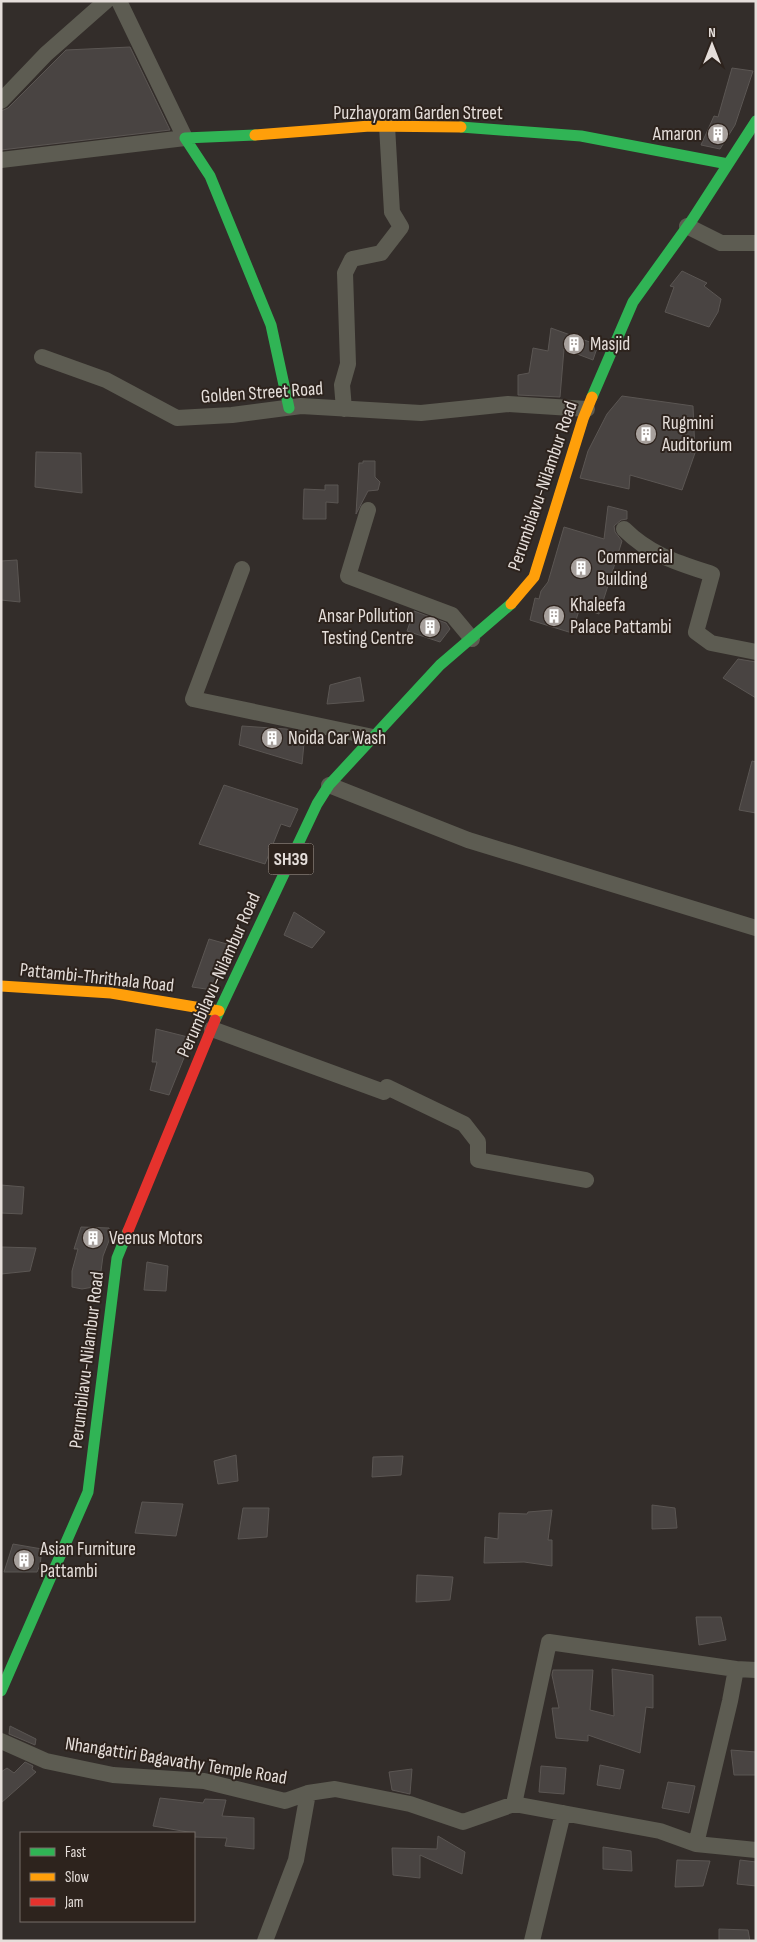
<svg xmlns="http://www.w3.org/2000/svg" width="757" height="1942" font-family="'Sofia Sans Condensed',sans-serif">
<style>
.building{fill:#494442;stroke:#5b5653}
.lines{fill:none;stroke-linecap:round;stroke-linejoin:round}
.street{stroke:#5d5c52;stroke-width:16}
.fast{stroke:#30b455;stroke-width:11}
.slow{stroke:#ff9f0a;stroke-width:11}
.jam{stroke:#e5322d;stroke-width:11}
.labels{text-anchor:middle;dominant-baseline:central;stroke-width:4;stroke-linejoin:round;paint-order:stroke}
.shield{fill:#2d231d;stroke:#aea6a1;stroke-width:1}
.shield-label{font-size:18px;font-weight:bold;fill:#e5deda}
.street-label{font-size:19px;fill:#e5deda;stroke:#2d231d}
.poi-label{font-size:19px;fill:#e5deda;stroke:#2d231d;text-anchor:start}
</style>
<rect width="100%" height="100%" fill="#332d2a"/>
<!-- building -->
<path class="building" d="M130 47 170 130 1 150V111L8 108 66 50Z
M732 68 753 71 735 125 720 149 701 145 714 116 718 117Z
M682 271 707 283 704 286 721 299 718 312 709 327 665 312 674 287 670 286Z
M551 328 598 345 593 360 564 349 560 397 518 395V375L529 373 533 348 548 351Z
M622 396 693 406 695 453 682 490 630 475 629 489 580 478 588 451 607 414Z
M36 452 81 453 82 493 35 487Z
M363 461H375V477L380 482 378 490 368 491 356 514 359 463H363Z
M325 485H338V503L326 502V519H303L304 489 325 490Z
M608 506 627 511V519L621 520 614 526 615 532 622 541 599 614 580 607 572 633 530 620 535 598 539 599 541 591 548 582 564 527 604 539Z
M17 560 20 602 1 600V561Z
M414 611 446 623 450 629 440 642 407 631Z
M738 659 756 662V698L723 678Z
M360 677 364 701 327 704 330 685Z
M242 726 286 729 305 733 302 764 239 745Z
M752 761 756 762V813L739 810Z
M224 785 298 809 290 827 281 824 265 864 199 844Z
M294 912 325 932 312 948 284 935Z
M209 939 234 946 213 990 192 987Z
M156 1029 192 1038 169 1095 150 1090 157 1062H152Z
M1 1185 24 1187 22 1214 1 1213Z
M81 1227 109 1228 110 1238 103 1256 99 1286 82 1289 72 1287V1271L78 1249H74Z
M1 1247 36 1248 30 1271 1 1274Z
M147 1262 168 1266 166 1291 144 1290Z
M236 1455 238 1481 218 1484 214 1461Z
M403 1456 401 1475 372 1477 373 1457Z
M142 1502 183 1504 176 1536 135 1533Z
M652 1505 675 1508 677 1528 652 1529Z
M243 1508H269L267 1537 238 1539Z
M552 1510 548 1540H552V1566L524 1562 484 1563 485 1537 498 1539 499 1513 527 1514 528 1512Z
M13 1544 42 1549 40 1565 37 1572H4Z
M417 1575 453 1577 450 1600 416 1602Z
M696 1617H721L726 1640 699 1645Z
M612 1669 653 1675V1708L646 1707 640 1753 588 1735V1741L556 1738 552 1708H559L552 1675 553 1670H593L590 1710 614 1716Z
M10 1726 36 1739 35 1745 9 1734Z
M731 1750 756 1752V1775H734Z
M25 1762 33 1766 32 1769 36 1772 1 1803V1772L7 1768 14 1773Z
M600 1765 624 1770 620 1789 597 1785Z
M541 1766 566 1768 564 1794 539 1792Z
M412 1769 410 1794 392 1790 389 1772Z
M668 1782 695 1786 689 1813 662 1808Z
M160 1798 203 1803 205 1799 226 1800 222 1816 254 1818V1849L225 1846 227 1838 194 1837V1833L153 1826Z
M438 1836 465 1852 462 1874 420 1855V1878L393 1875 392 1848 437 1849Z
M603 1847 631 1851 632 1871 603 1869Z
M677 1860 710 1861 703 1886 675 1887Z
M740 1860 756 1862V1886L737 1884Z
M719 1929 748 1930 750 1941H719Z"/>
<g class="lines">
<!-- street -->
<path class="street" d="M1 101 46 54 106 1
M1 160 185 138 119 1
M687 226 721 243H756
M42 357 106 380 177 418 232 415 301 406 421 413 508 404 587 409
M344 409 342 385 348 364 345 273 352 259 381 253 401 227 392 212 387 126
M368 510 348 576 452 615 472 639
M624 529C650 555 678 563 712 574L696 632 711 643 756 652
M242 569 193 699 373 737
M329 785 468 840 756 928
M212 1029 384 1092 387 1087 464 1124 478 1142V1160L586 1180
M1 1741 46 1761 113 1775 204 1781 285 1801 308 1793 335 1789 410 1804 463 1822 514 1804 660 1831 696 1844 756 1850
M514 1804 549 1642 736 1669
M696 1844 730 1701 736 1669 756 1670
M265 1941 296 1860 308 1793
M532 1941 563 1813"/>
<!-- fast -->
<path class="fast" d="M461 127 581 136 728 164
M255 135 185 138 210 176 271 325 289 408
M592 397 633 302 692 220 756 121
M215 1020 317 804 329 785 440 665 511 604
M1 1691 88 1492 117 1258 128 1231"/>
<!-- slow -->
<path class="slow" d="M255 135 370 126 461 127
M511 604 534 577 583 419 592 397
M1 986 111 993 219 1011"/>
<!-- jam -->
<path class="jam" d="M128 1231 215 1020"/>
</g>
<!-- icons -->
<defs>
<g id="building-disc" transform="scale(1.125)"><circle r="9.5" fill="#a7a09c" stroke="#2d231d"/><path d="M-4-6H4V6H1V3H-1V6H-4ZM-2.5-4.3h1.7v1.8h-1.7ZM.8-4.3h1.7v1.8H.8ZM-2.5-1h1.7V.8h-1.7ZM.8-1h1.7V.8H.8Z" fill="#fff"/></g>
</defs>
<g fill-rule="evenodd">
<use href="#building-disc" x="718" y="134"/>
<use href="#building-disc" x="574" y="344"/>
<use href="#building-disc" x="646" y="434"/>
<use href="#building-disc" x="581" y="568"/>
<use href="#building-disc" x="554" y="616"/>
<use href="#building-disc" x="430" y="627"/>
<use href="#building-disc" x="272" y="738"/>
<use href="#building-disc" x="93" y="1238"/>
<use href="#building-disc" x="24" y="1560"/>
</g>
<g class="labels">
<!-- shield labels -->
<rect class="shield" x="268.5" y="843.5" width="45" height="31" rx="4"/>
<g class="shield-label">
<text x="291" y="859">SH39</text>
</g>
<!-- street labels -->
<g class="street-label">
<text x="418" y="113">Puzhayoram Garden Street</text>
<text transform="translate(262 393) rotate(-4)">Golden Street Road</text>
<text transform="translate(543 486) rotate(-71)">Perumbilavu-Nilambur Road</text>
<text transform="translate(219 975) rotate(-66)">Perumbilavu-Nilambur Road</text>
<text transform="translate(97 978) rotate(6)">Pattambi-Thrithala Road</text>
<text transform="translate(87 1360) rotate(-83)">Perumbilavu-Nilambur Road</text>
<text transform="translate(176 1761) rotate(9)">Nhangattiri Bagavathy Temple Road</text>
</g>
<!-- poi labels -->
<g class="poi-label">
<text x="702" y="134" text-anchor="end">Amaron</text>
<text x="590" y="344">Masjid</text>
<text x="662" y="423">Rugmini<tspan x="662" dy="22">Auditorium</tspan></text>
<text x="597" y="557">Commercial<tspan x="597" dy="22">Building</tspan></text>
<text x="570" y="605">Khaleefa<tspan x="570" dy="22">Palace Pattambi</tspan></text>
<text x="414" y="616" text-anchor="end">Ansar Pollution<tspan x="414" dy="22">Testing Centre</tspan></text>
<text x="288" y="738">Noida Car Wash</text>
<text x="109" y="1238">Veenus Motors</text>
<text x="40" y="1549">Asian Furniture<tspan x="40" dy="22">Pattambi</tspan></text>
</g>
</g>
<!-- border -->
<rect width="757" height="1942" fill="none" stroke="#e5deda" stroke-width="5"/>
<!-- legend -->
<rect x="20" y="1832" width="175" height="90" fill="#2d231d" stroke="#776e69"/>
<rect x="30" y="1848" width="25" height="8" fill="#30b455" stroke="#776e69"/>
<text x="65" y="1857" font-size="15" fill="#e5deda">Fast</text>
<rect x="30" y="1873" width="25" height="8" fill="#ff9f0a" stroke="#776e69"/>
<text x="65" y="1882" font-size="15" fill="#e5deda">Slow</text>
<rect x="30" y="1898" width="25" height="8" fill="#e5322d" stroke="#776e69"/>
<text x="65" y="1907" font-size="15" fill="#e5deda">Jam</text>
<!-- north arrow -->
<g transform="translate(712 45)" stroke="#2d231d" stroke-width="4" paint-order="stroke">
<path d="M0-4L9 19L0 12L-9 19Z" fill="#e5deda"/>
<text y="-8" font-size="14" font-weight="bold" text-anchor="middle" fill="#e5deda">N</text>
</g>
</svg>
